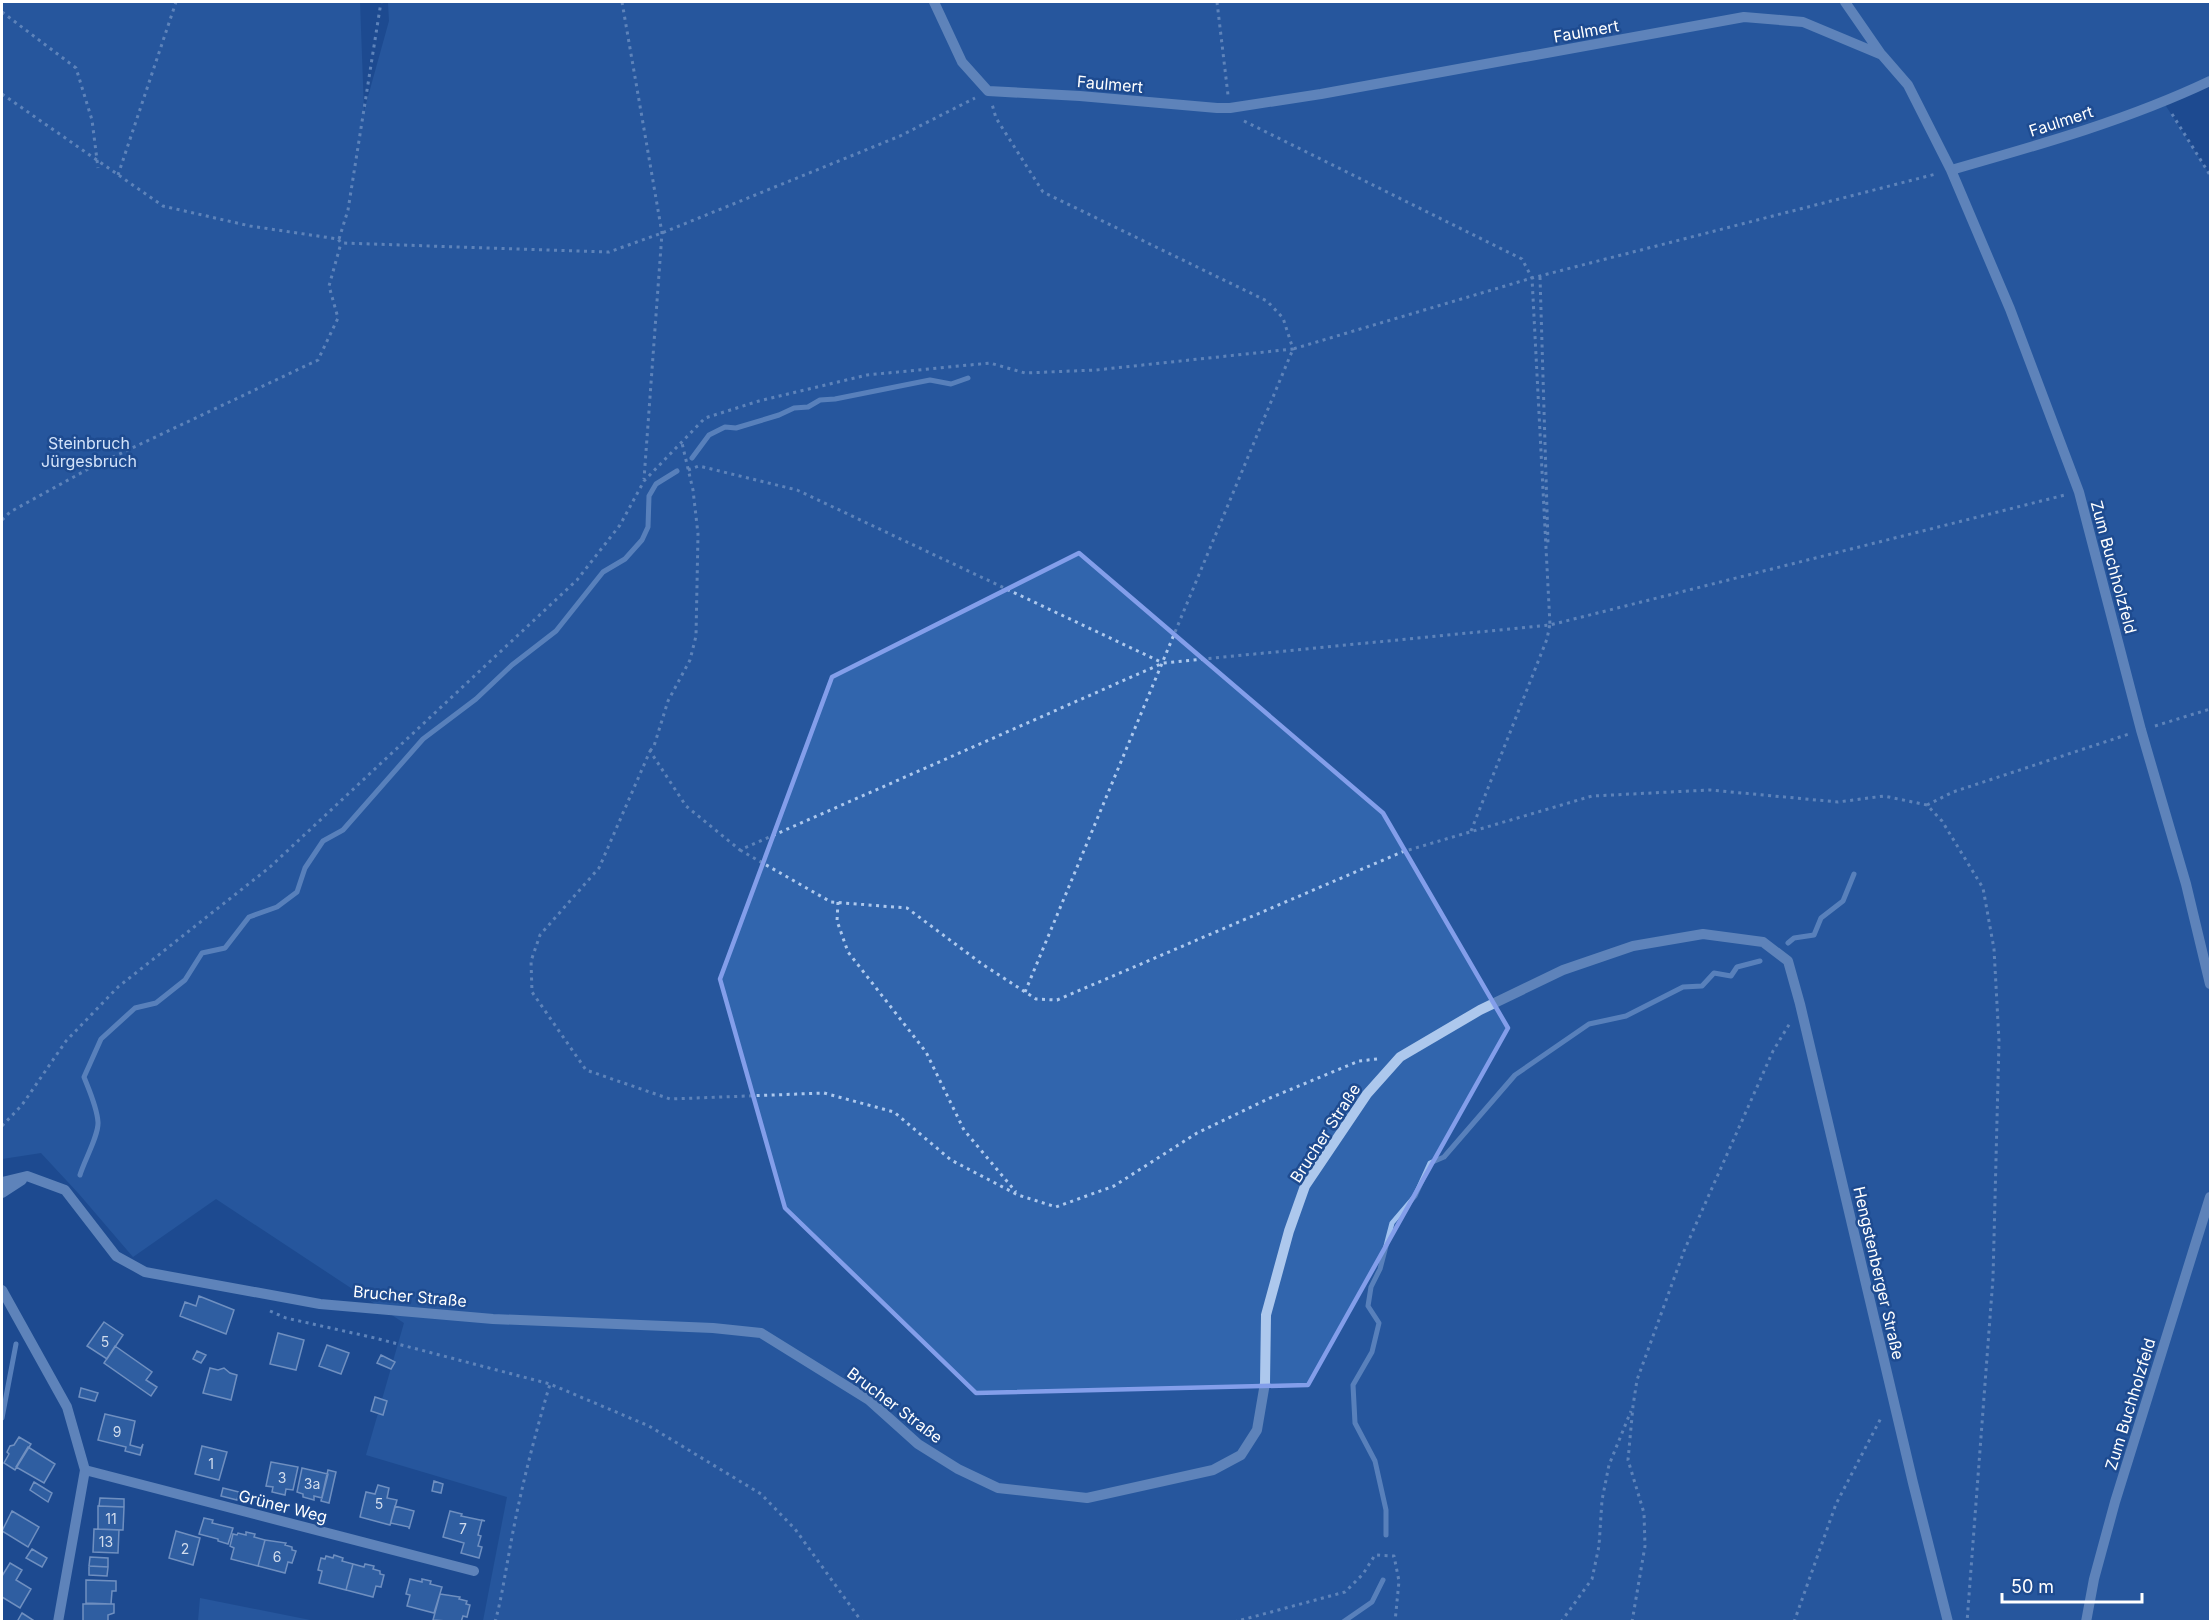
<svg xmlns="http://www.w3.org/2000/svg" width="2212" height="1623" font-family="Inter,sans-serif">
<style>
.green{fill:#3165ad}
.lines{fill:none;stroke-linecap:round;stroke-linejoin:round}
.stream{stroke:#a1c2ef;stroke-width:5}
.building{fill:#4675b7;stroke:#d3e3fa;stroke-width:1.5}
.path{stroke:#adc8ed;stroke-width:3;stroke-dasharray:3 4.5;stroke-linecap:butt}
.minor{stroke:#adc8ed;stroke-width:10}
.marked{fill:none;stroke:#839eea;stroke-width:4.5;stroke-linejoin:round}
.labels{text-anchor:middle;dominant-baseline:central;stroke-width:5;stroke-linejoin:round;paint-order:stroke}
.number-label{font-size:14px;fill:#d1dced}
.street-label{font-size:16px;fill:#fff;stroke:#1e4b90}
.park-label{font-size:16px;fill:#d3e3fa;stroke:#1e4b90}
</style>
<rect width="100%" height="100%" fill="#1e4b90"/>
<!-- green -->
<path class="green" d="M2 2H360L364 111 389 21 388 2H2210V81L2164 103 2210 175V1621H483L507 1497 366 1455 404 1323 216 1199 133 1257 79 1194 41 1153 2 1159Z
M200 1598 315 1621H198Z"/>
<g class="lines">
<!-- stream -->
<path class="stream" d="M692 458 709 435 725 427 736 428 779 415 794 408 808 407 820 400 835 399 930 380 951 384 968 378
M1788 943 1794 938 1814 935 1821 918 1843 901 1854 874
M80 1175C84 1161 99 1135 98 1122 97 1107 89 1090 84 1077L101 1039 135 1008 156 1003 185 980 202 953 225 948 249 917 277 907 297 892 305 868 323 841 343 830 423 739 476 699 512 665 556 631 603 572 625 559 642 540 648 527 649 496 656 484 677 471
M2 1418 16 1344
M1386 1535V1510L1375 1461 1355 1423 1353 1385 1372 1352 1379 1323 1368 1306 1371 1287 1380 1269 1392 1223 1415 1196 1430 1163 1444 1157 1515 1075 1589 1024 1626 1016 1683 987 1702 986 1714 973 1731 976 1737 967 1760 961
M1343 1622 1372 1602 1383 1580"/>
</g>
<!-- building -->
<path class="building" d="M199 1296 234 1310 226 1334 180 1316 185 1302 196 1306Z
M104 1322 123 1335 107 1359 87 1346Z
M278 1333 304 1340 296 1370 270 1364Z
M327 1345 349 1353 341 1374 319 1366Z
M115 1346 152 1372 146 1380 157 1387 151 1396 104 1363Z
M197 1351 206 1355 201 1363 193 1359Z
M381 1355 395 1362 391 1369 377 1363Z
M210 1368 218 1370 224 1368 230 1373 237 1375 231 1400 203 1393Z
M81 1388 98 1393 95 1401 79 1397Z
M375 1397 387 1401 383 1415 371 1411Z
M105 1414 135 1421 130 1445 141 1448 143 1444 140 1455 125 1451 126 1447 98 1440Z
M19 1437 31 1444 15 1470 4 1463 9 1454 7 1452 10 1446 14 1445Z
M202 1446 227 1452 219 1480 195 1474Z
M28 1447 55 1464 44 1483 16 1467Z
M271 1462 298 1467 293 1490 286 1489 285 1495 272 1492 273 1487 266 1486Z
M302 1468 328 1474 322 1498 314 1496V1500L303 1497V1494L297 1492Z
M328 1470 336 1472 329 1503 321 1501Z
M434 1481 443 1484 441 1493 432 1491Z
M34 1482 52 1493 48 1502 30 1490Z
M378 1485 389 1488 387 1498 397 1500 390 1525 360 1517 366 1492 375 1494Z
M223 1488 239 1492 237 1500 221 1496Z
M100 1498 124 1499V1507L99 1506Z
M98 1506 124 1507 123 1530 98 1529Z
M395 1506 414 1511 409 1529V1527L391 1523 390 1525Z
M12 1511 39 1527 28 1547 2 1531Z
M450 1511 462 1514 461 1516 485 1521 482 1520 478 1535 481 1536 478 1546 482 1547 479 1558 461 1553 464 1543 443 1537Z
M204 1518 213 1520 212 1523 233 1528 228 1544 218 1541V1539L199 1534Z
M94 1529 119 1530 118 1553 93 1552Z
M176 1531 200 1538 193 1565 169 1558Z
M246 1532 255 1534 254 1537 265 1540 258 1566 231 1559 234 1548 230 1546 233 1534 237 1535 238 1533 246 1535Z
M265 1540 286 1543 285 1545 292 1547V1550L296 1551 292 1563 288 1562 285 1573 258 1566Z
M32 1549 47 1558 42 1567 26 1558Z
M334 1555 343 1558 342 1561 353 1564 346 1590 319 1583 322 1571 318 1570 321 1558 325 1559 326 1556 333 1558Z
M90 1557 108 1558V1567L89 1566Z
M10 1563 22 1570 16 1580 31 1589 20 1608 2 1597V1576Z
M353 1564 364 1567 365 1564 374 1566 373 1569 380 1571V1574L384 1575 381 1587 376 1586 373 1597 346 1590Z
M89 1566 108 1567 107 1576 89 1575Z
M410 1579 422 1582V1579L431 1581 430 1584 442 1587 434 1613 407 1606 410 1595 406 1594Z
M86 1580 116 1581V1591H112L111 1604 86 1603Z
M440 1594 460 1597 459 1599 467 1601 466 1604 470 1605 467 1617 463 1616 461 1622 433 1620Z
M83 1604H114V1613L108 1615V1622H83Z
M22 1613 36 1622H20L18 1620Z"/>
<g class="lines">
<!-- path -->
<path class="path" d="M622 2 662 233 644 479
M1217 2 1228 95
M2 12 76 68 92 120 98 168
M2 94 163 206 250 226 338 239 341 243 609 252 662 233 900 136 975 98
M2172 114 2210 175
M1244 121 1522 259 1532 278 1550 625
M118 175 176 2
M339 239 348 210 381 2
M1540 277 1548 543
M688 470 699 466 797 490 1163 663
M2 520 10 512 90 468 318 360 338 318 329 286 341 243
M2155 726 2210 709
M650 751 654 746 668 701 690 660 696 636 698 534 693 490 682 443
M1927 805 1953 792 2129 734
M1471 831 1547 639 1550 624
M740 850 831 902 907 908 982 964 1036 999 1057 1000 1402 852 1592 796 1710 790 1838 802 1884 796 1927 805 1942 821 1983 888 1994 949 1999 1041 1993 1278 1967 1622
M838 902 837 921 848 952 926 1052 964 1130 1016 1192
M1025 992 1293 349 1532 278 1936 174
M1377 1059 1359 1061 1270 1098 1197 1133 1114 1186 1056 1207 1018 1195 951 1160 894 1112 824 1093 670 1099 586 1070 532 992 531 961 540 935 599 868 650 751 686 806 740 850 1163 663 1550 625 2065 495
M2 1126 22 1105 66 1041 118 987 270 867 577 580 620 525 644 481 705 418 759 401 867 375 990 363 1025 373 1096 370 1293 349 1283 318 1267 301 1043 192 996 118 992 104
M270 1311 286 1318 375 1338 550 1384 649 1426 761 1494 795 1529 862 1622
M495 1622C501 1601 504 1580 508 1559 518 1500 533 1441 550 1384
M1234 1622 1345 1592 1363 1574 1375 1555 1394 1556 1399 1581 1395 1622
M1561 1622 1592 1579 1599 1546 1602 1500 1609 1465 1631 1411
M1632 1622 1645 1546 1644 1513 1628 1460 1633 1406 1637 1380 1684 1251 1773 1051 1790 1023
M1794 1622 1836 1504 1882 1416"/>
<!-- minor -->
<path class="minor" d="M934 2 962 62 988 91 1080 96 1217 108H1230L1321 94 1744 17 1803 22 1882 55 1908 85 1951 170 2010 309 2079 492 2141 730 2186 884 2210 984
M1845 2 1881 54
M1951 170C2039 145 2128 120 2210 81
M2 1182 27 1176 65 1190 116 1256 145 1272 320 1304 493 1319 713 1328 761 1333 869 1400 918 1444 958 1469 998 1488 1087 1498 1213 1470 1241 1455 1257 1430 1265 1383 1266 1315 1289 1231 1305 1186 1367 1094 1400 1057 1480 1010 1563 970 1633 946 1703 934 1763 942 1788 961 1800 1004 1913 1483 1948 1622
M2 1193 22 1180
M2 1290 67 1407 85 1470 58 1622
M85 1470 474 1571
M2086 1622 2094 1579 2115 1502 2210 1197"/>
</g>
<!-- marked area -->
<path d="M0 0H2212V1623H0ZM1079 553 1383 813 1508 1028 1308 1385 976 1393 785 1208 720 979 832 677Z" fill="#1e4b90" fill-opacity=".55" fill-rule="evenodd"/>
<path class="marked" d="M1079 553 1383 813 1508 1028 1308 1385 976 1393 785 1208 720 979 832 677Z"/>
<g class="labels">
<!-- number labels -->
<g class="number-label">
<text x="105" y="1341">5</text>
<text x="117" y="1431">9</text>
<text x="211" y="1463">1</text>
<text x="282" y="1477">3</text>
<text x="312" y="1483">3a</text>
<text x="379" y="1503">5</text>
<text x="111" y="1518">11</text>
<text x="463" y="1528">7</text>
<text x="106" y="1541">13</text>
<text x="185" y="1548">2</text>
<text x="277" y="1556">6</text>
</g>
<!-- street labels -->
<g class="street-label">
<text transform="translate(1586 31) rotate(-10)">Faulmert</text>
<text transform="translate(1110 84) rotate(5)">Faulmert</text>
<text transform="translate(2061 121) rotate(-18)">Faulmert</text>
<text transform="translate(2114 567) rotate(75)">Zum Buchholzfeld</text>
<text transform="translate(1325 1133) rotate(-57)">Brucher Straße</text>
<text transform="translate(1879 1273) rotate(77)">Hengstenberger Straße</text>
<text transform="translate(410 1296) rotate(5)">Brucher Straße</text>
<text transform="translate(2130 1404) rotate(-73)">Zum Buchholzfeld</text>
<text transform="translate(895 1405) rotate(37)">Brucher Straße</text>
<text transform="translate(283 1506) rotate(14)">Grüner Weg</text>
</g>
<!-- park labels -->
<g class="park-label">
<text x="89" y="443">Steinbruch<tspan x="89" dy="18">Jürgesbruch</tspan></text>
</g>
</g>
<!-- border -->
<rect width="2212" height="1623" fill="none" stroke="#ffffff" stroke-width="6"/>
<!-- scale -->
<path d="M2002 1593v9h140v-9" fill="none" stroke="#ffffff" stroke-width="3"/>
<text x="2011" y="1593" font-size="18" fill="#ffffff" stroke="#1e4b90" stroke-width="4.5" paint-order="stroke">50 m</text>
</svg>
